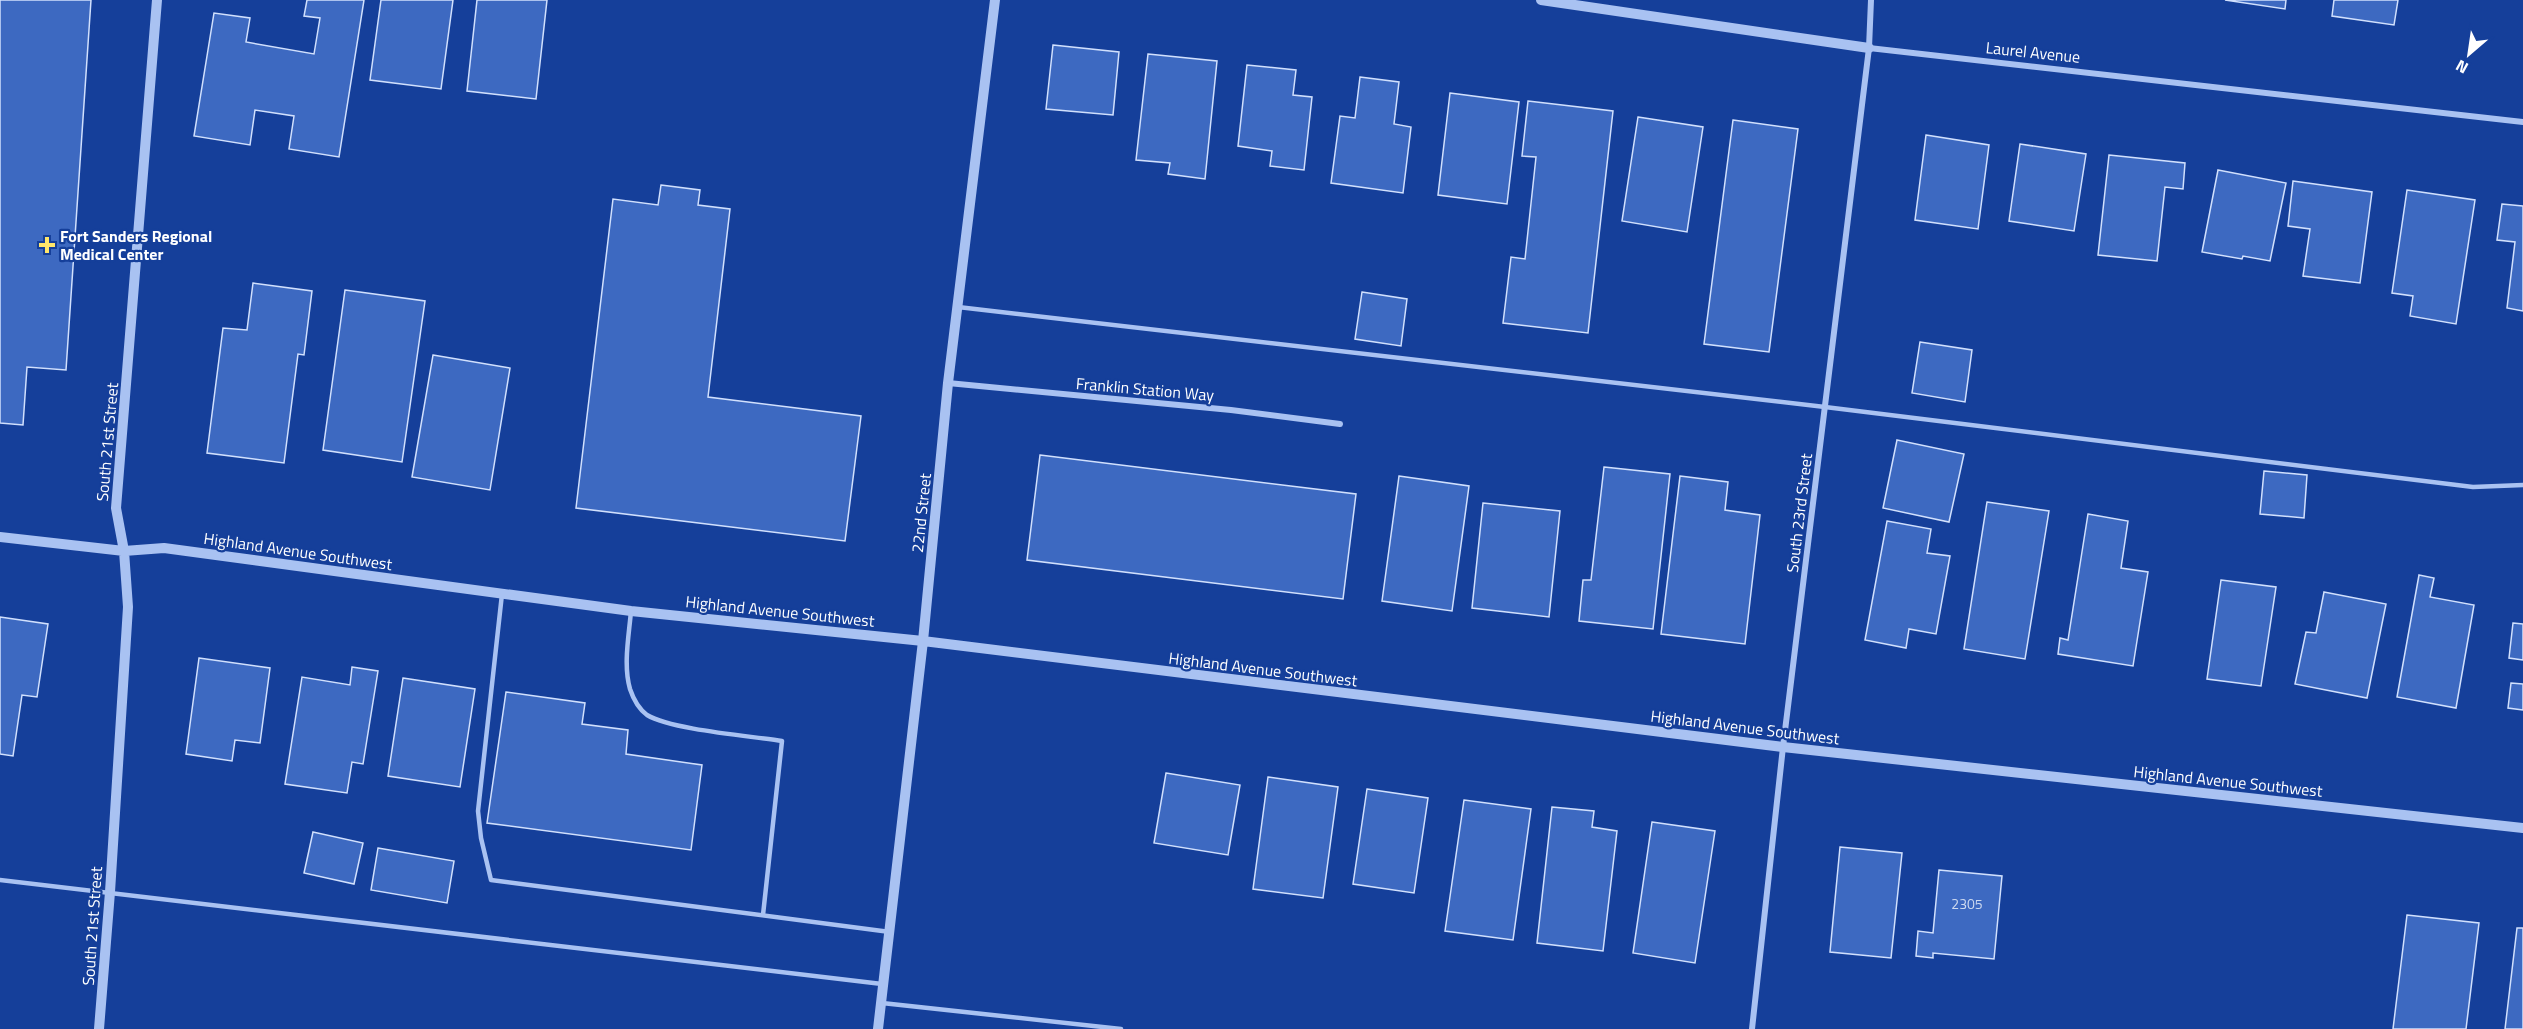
<svg xmlns="http://www.w3.org/2000/svg" width="2523" height="1029" font-family="'Titillium Web',sans-serif">
<style>
.building{fill:#3d69c1;stroke:#d1e0fd;stroke-width:1.5}
.lines{fill:none;stroke-linecap:round;stroke-linejoin:round}
.service{stroke:#a9c2f2;stroke-width:4.5}
.minor{stroke:#a9c2f2;stroke-width:6}
.tertiary{stroke:#a9c2f2;stroke-width:10}
.poi-dot{fill:#ffe66b;stroke:#153f9a;stroke-width:2}
.labels{text-anchor:middle;dominant-baseline:central;stroke-width:4.5;stroke-linejoin:round;paint-order:stroke}
.number-label{font-size:14px;fill:#cedaf0}
.street-label{font-size:16px;fill:#fff;stroke:#153f9a}
.poi-label{font-size:16px;font-weight:bold;fill:#fff;stroke:#153f9a;text-anchor:start}
</style>
<rect width="100%" height="100%" fill="#153f9a"/>
<!-- building -->
<path class="building" d="M0 0H91L66 370 27 367 23 425 0 423Z
M307 0H364L339 157 289 149 294 116 255 110 250 145 194 136 214 13 250 18 246 42 314 54 320 18 304 16Z
M381 0H453L441 89 370 80Z
M477 0H547L536 99 467 91Z
M2225 0H2286L2285 9Z
M2334 0H2398L2394 25 2332 16Z
M1053 45 1119 52 1113 115 1046 109Z
M1148 54 1217 61 1205 179 1168 174 1170 163 1136 160Z
M1247 65 1296 70 1293 95 1312 97 1304 170 1270 166 1272 151 1238 146Z
M1360 77 1399 82 1394 124 1411 127 1403 193 1331 183 1340 116 1355 118Z
M1450 93 1519 102 1507 204 1438 195Z
M1528 101 1613 111 1588 333 1503 323 1511 257 1525 259 1536 157 1522 156Z
M1638 117 1703 127 1687 232 1622 221Z
M1733 120 1798 129 1769 352 1704 344Z
M1926 135 1989 145 1978 229 1915 220Z
M2020 144 2086 154 2074 231 2009 221Z
M2109 155 2185 163 2183 189 2165 187 2157 261 2098 255Z
M2218 170 2286 183 2270 261 2243 256 2242 259 2202 252Z
M2293 181 2372 192 2360 283 2303 276 2310 229 2288 226Z
M661 185 700 190 698 205 730 209 708 397 861 416 845 541 576 508 613 199 658 205Z
M2407 190 2475 200 2456 324 2410 316 2413 296 2392 293Z
M2502 204 2523 206V311L2507 308 2515 242 2497 240Z
M253 283 312 291 304 355 298 354 284 463 207 453 223 328 247 330Z
M345 290 425 301 402 462 323 450Z
M1362 292 1407 299 1401 346 1355 339Z
M1920 342 1972 350 1965 402 1912 393Z
M433 355 510 368 490 490 412 477Z
M1897 440 1964 454 1949 522 1883 508Z
M1040 455 1356 494 1343 599 1027 560Z
M1604 467 1670 474 1653 629 1579 621 1583 580H1591Z
M2264 471 2307 475 2304 518 2260 514Z
M1399 476 1469 486 1452 611 1382 601Z
M1680 476 1728 482 1725 510 1760 515 1745 644 1661 634Z
M1987 502 2049 511 2025 659 1964 649Z
M1483 503 1560 511 1549 617 1472 608Z
M2088 514 2128 521 2121 568 2148 572 2133 666 2058 654 2060 638 2068 640Z
M1887 521 1931 529 1927 553 1950 556 1936 634 1909 629 1906 648 1865 640Z
M2419 575 2434 578 2430 597 2474 605 2456 708 2397 697Z
M2221 580 2276 587 2261 686 2207 679Z
M2324 592 2386 604 2367 698 2295 684 2306 632 2316 633Z
M0 617 48 624 37 697 22 695 13 756 0 754Z
M2513 623 2523 624V660L2509 658Z
M199 658 270 668 260 743 235 740 232 761 186 754Z
M352 667 378 671 363 764 352 762 347 793 285 784 302 677 350 685Z
M403 678 475 689 460 787 388 776Z
M2511 683 2523 684V710L2508 708Z
M506 692 585 703 582 724 628 730 626 754 702 765 691 850 487 823Z
M1166 773 1240 785 1228 855 1154 843Z
M1268 777 1338 787 1323 898 1253 889Z
M1367 789 1428 798 1414 893 1353 884Z
M1464 800 1531 809 1513 940 1445 931Z
M1552 807 1594 811 1592 827 1617 831 1603 951 1537 943Z
M1652 822 1715 831 1695 963 1633 953Z
M313 832 363 843 354 884 304 873Z
M1840 847 1902 853 1891 958 1830 952Z
M378 848 454 861 447 903 371 890Z
M1939 870 2002 876 1994 959 1933 953V958L1916 956 1918 931 1933 933Z
M2407 915 2479 923 2466 1029H2393Z
M2517 928H2523V1029H2505Z"/>
<g class="lines">
<!-- service -->
<path class="service" d="M958 307 1825 407 2473 487 2523 485
M502 594 478 811 481 838 491 880 890 932
M631 611C629 635 623 665 630 689 633 698 639 709 647 715 672 730 751 736 782 741L763 915
M0 880 882 984
M882 1003 1121 1029"/>
<!-- minor -->
<path class="minor" d="M1869 48 2523 122
M948 383 1231 410 1340 424
M1752 1029 1783 747 1869 48 1871 0"/>
<!-- tertiary -->
<path class="tertiary" d="M1541 0 1869 48
M0 537 124 551 164 548 631 611 923 641 1783 747 2523 828
M99 1029 110 892 128 607 124 551 116 508 157 0
M878 1029 923 641 948 383 995 0"/>
</g>
<!-- markers -->
<path class="poi-dot" d="M44 236h6v6h6v6h-6v6h-6v-6h-6v-6h6z"/>
<g class="labels">
<!-- number labels -->
<g class="number-label">
<text x="1967" y="903">2305</text>
</g>
<!-- street labels -->
<g class="street-label">
<text transform="translate(2033 52) rotate(6)">Laurel Avenue</text>
<text transform="translate(1145 389) rotate(5)">Franklin Station Way</text>
<text transform="translate(107 442) rotate(-85)">South 21st Street</text>
<text transform="translate(921 513) rotate(-84)">22nd Street</text>
<text transform="translate(1799 513) rotate(-83)">South 23rd Street</text>
<text transform="translate(298 551) rotate(8)">Highland Avenue Southwest</text>
<text transform="translate(780 611) rotate(6)">Highland Avenue Southwest</text>
<text transform="translate(1263 669) rotate(7)">Highland Avenue Southwest</text>
<text transform="translate(1745 727) rotate(7)">Highland Avenue Southwest</text>
<text transform="translate(2228 781) rotate(6)">Highland Avenue Southwest</text>
<text transform="translate(92 926) rotate(-86)">South 21st Street</text>
</g>
<!-- poi labels -->
<g class="poi-label">
<text x="60" y="236">Fort Sanders Regional<tspan x="60" dy="18">Medical Center</tspan></text>
</g>
</g>
<!-- north arrow -->
<g transform="translate(2469 54) rotate(209)" stroke="#153f9a" stroke-width="4.5" paint-order="stroke">
<path d="M0-4.5L10 22L0 15L-10 22Z" fill="#ffffff"/>
<text y="-9" font-size="16" font-weight="bold" text-anchor="middle" fill="#ffffff">N</text>
</g>
</svg>
